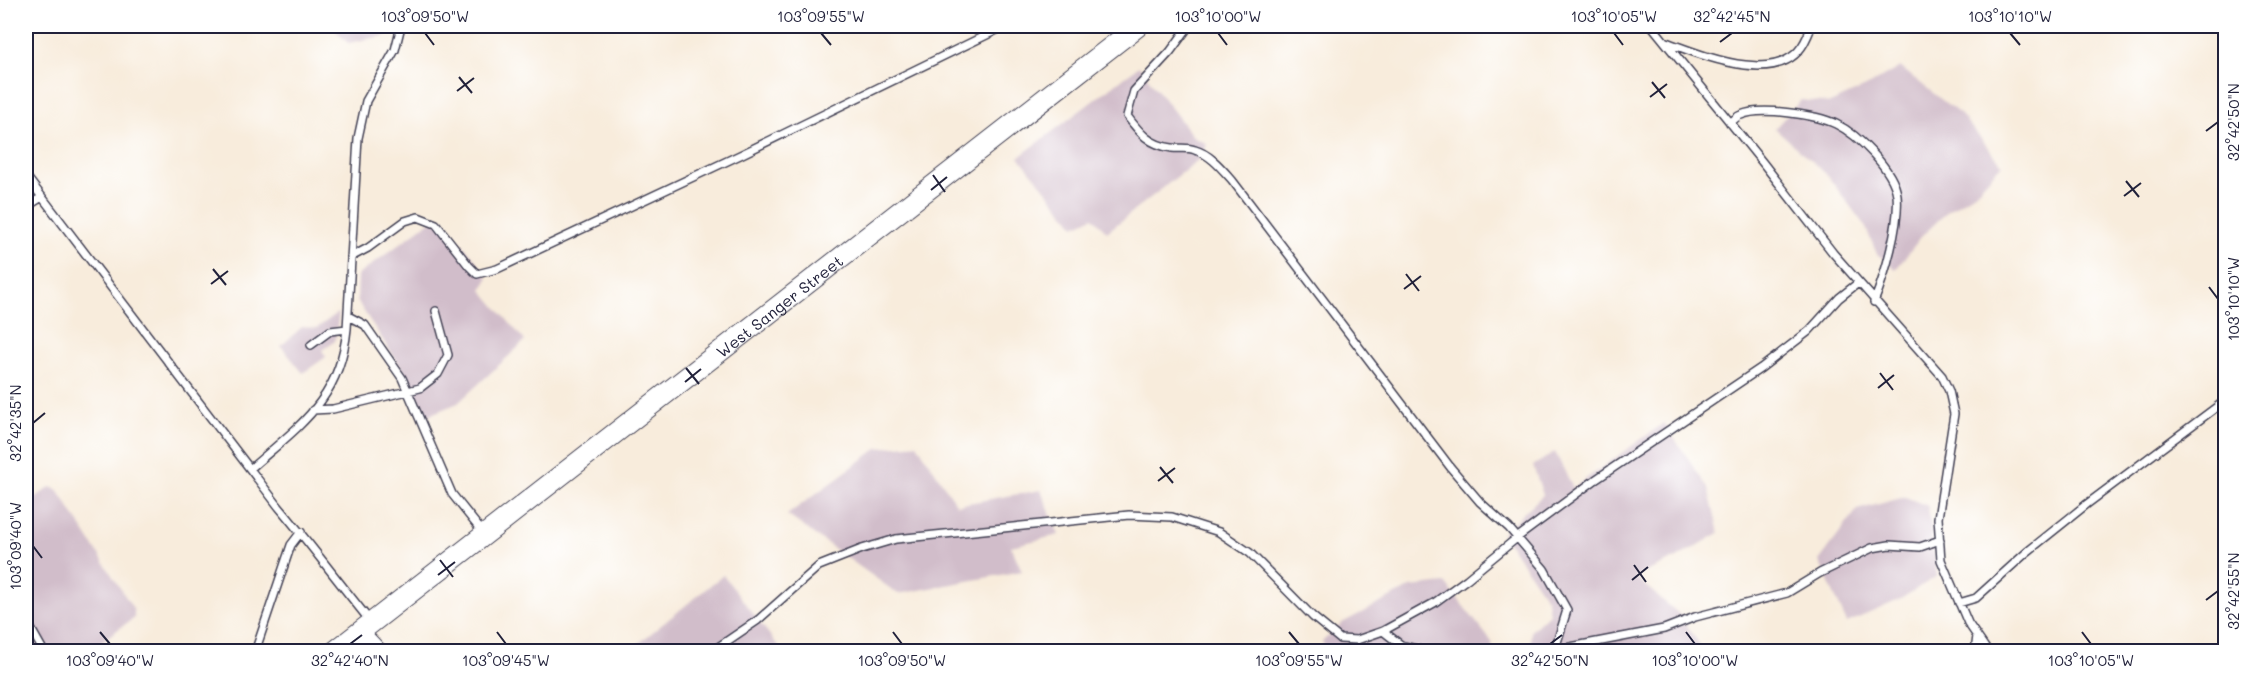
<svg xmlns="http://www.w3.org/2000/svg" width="2251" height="677" font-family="Mali,sans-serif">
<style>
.industrial{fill:#d1bdca}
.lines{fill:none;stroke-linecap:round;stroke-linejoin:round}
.service-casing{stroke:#424053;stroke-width:10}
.minor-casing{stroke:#424053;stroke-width:16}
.secondary-casing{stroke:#424053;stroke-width:22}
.service{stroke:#fff;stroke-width:7}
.minor{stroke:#fff;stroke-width:14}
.secondary{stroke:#fff;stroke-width:20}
.ticks{fill:none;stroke:#22223b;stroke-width:2}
.labels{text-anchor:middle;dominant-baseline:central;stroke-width:6;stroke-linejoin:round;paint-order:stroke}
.street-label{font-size:16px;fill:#22223b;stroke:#fff}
.neatline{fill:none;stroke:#22223b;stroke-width:2}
.ticks-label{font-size:15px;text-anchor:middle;fill:#22223b}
</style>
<rect width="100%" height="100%" fill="#fff"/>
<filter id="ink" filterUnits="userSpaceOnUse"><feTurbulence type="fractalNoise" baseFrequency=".0167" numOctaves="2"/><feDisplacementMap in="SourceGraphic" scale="12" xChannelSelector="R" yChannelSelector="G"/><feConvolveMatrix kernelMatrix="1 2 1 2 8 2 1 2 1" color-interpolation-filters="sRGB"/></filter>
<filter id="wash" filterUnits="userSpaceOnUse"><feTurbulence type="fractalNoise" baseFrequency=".008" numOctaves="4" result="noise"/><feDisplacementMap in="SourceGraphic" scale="24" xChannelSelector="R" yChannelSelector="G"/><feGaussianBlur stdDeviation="1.35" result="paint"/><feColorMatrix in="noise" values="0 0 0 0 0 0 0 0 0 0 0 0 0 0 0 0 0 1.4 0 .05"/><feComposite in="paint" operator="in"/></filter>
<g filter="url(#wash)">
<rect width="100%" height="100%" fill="#f8ecdc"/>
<!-- industrial -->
<path class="industrial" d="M331 26H405L384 36 348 43Z
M1139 66 1194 138 1207 144 1197 161 1107 232 1093 217 1075 226 1019 157Z
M1900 67 1961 115 2002 164 1976 192 1948 211 1921 237 1896 269 1877 254 1865 226 1826 174 1775 128 1801 100 1830 103 1866 87Z
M436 217 472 255 488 278 482 290 525 341 458 403 426 416 405 373 357 301 358 275Z
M339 312 335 341 322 350 326 357 303 373 281 346 302 327 317 328Z
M1664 423 1708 488 1719 533 1677 558 1635 577 1679 614 1704 651H1530L1531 631 1549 614 1547 599 1502 533 1543 495 1533 466 1555 452 1573 488Z
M917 444 957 505 1041 490 1059 535 1011 546 1022 571 898 594 787 515 878 448Z
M50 487 58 490 134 610V618L88 651 26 652V505Z
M1905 497 1928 506 1937 576 1899 600 1847 623 1819 561 1857 510Z
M723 575 782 651 628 652Z
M1445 583 1492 642 1493 651H1328L1322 642 1342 623 1411 587Z"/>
</g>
<g filter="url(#ink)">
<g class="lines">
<!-- service casing -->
<g class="service-casing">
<path id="service" d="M1189 26 1170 52 1134 91 1127 116C1140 133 1149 145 1172 148 1179 149 1188 147 1195 150 1210 154 1222 169 1232 180L1451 468 1480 502 1509 528 1544 569 1567 610 1554 652
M1652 26 1763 163 1833 253 1942 376 1949 391 1954 414 1938 518 1941 560 1968 623 1988 652
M1666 42C1702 55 1779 88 1804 43 1807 37 1810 32 1811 26
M1730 123C1734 120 1737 116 1741 115 1760 106 1817 115 1836 124 1857 134 1894 170 1897 195 1900 224 1885 275 1874 302
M26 176 279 507C311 545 340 584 371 622
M26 207 42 197
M351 257 368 248 405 221 418 217 436 224 469 266 477 274 497 269 740 155 1005 26
M348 316 365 325 402 378 452 494 484 534
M311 345 330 331 347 329
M313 410 333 409 420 388 438 374 448 355 436 311
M250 469C300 425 340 400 347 329L358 138 366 101 395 50 401 26
M1959 603 1976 598 2027 552 2087 504 2226 400
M26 620 44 652
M1383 631 1401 645 1429 652
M255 652 291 545 301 532
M711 652 758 620 819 566 862 549 896 539 1129 515 1172 517 1219 532 1250 553 1313 617 1340 639 1357 640 1383 631 1434 603 1467 579 1518 537 1595 480 1761 368 1809 331 1839 298 1858 283
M1519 652 1555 650 1664 629 1695 617 1787 593 1820 573 1872 548 1889 545 1920 547 1940 540
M1975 652 1977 636"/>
</g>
<!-- minor casing -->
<g class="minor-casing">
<path id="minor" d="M361 631 381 652"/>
</g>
<!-- secondary casing -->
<g class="secondary-casing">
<g id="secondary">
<path id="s1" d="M334 652 1138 26"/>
</g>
</g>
<!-- service -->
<use href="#service" class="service"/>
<!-- minor -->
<use href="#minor" class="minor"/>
<!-- secondary -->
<use href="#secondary" class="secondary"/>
</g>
</g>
<!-- ticks -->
<path class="ticks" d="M425 33 434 45M821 33 831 45M1218 33 1227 45M1614 33 1623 45M2010 33 2020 45M1720 42 1732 33M459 77 472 93M1652 82 1665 98M457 91 474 78M1650 97 1667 84M2206 131 2218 122M933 175 945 192M2126 181 2139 197M931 190 947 177M2124 196 2141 183M213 269 226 285M1406 274 1419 291M211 284 228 271M2209 287 2218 299M1404 289 1421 276M686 368 699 384M1880 373 1893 390M685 382 701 369M1878 388 1894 375M33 423 45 413M1160 467 1173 483M1158 481 1175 468M33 546 42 558M440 560 453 577M1634 565 1646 582M438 575 455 562M1632 580 1648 567M2206 600 2218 591M100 632 110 644M497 632 506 644M893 632 902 644M1289 632 1299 644M1686 632 1695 644M2082 632 2091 644M350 644 362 635M1550 644 1562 635"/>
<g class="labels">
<!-- street labels -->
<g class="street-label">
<text stroke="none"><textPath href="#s1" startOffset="564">West Sanger Street</textPath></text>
</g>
</g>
<!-- margin -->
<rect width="2251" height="677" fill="none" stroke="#fff" stroke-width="66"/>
<rect x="33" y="33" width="2185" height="611" class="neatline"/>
<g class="ticks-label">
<text x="425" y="22">103°09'50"W</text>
<text x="821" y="22">103°09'55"W</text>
<text x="1218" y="22">103°10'00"W</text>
<text x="1614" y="22">103°10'05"W</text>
<text x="1732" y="22">32°42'45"N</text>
<text x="2010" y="22">103°10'10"W</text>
<text transform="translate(2234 122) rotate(-90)" y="5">32°42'50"N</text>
<text transform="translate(2234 299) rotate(-90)" y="5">103°10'10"W</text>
<text transform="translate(16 423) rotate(-90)" y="5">32°42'35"N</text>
<text transform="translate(16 546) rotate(-90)" y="5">103°09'40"W</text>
<text transform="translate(2234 591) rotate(-90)" y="5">32°42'55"N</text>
<text x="110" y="666">103°09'40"W</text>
<text x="350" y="666">32°42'40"N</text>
<text x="506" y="666">103°09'45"W</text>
<text x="902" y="666">103°09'50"W</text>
<text x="1299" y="666">103°09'55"W</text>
<text x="1550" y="666">32°42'50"N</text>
<text x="1695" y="666">103°10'00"W</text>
<text x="2091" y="666">103°10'05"W</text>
</g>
</svg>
